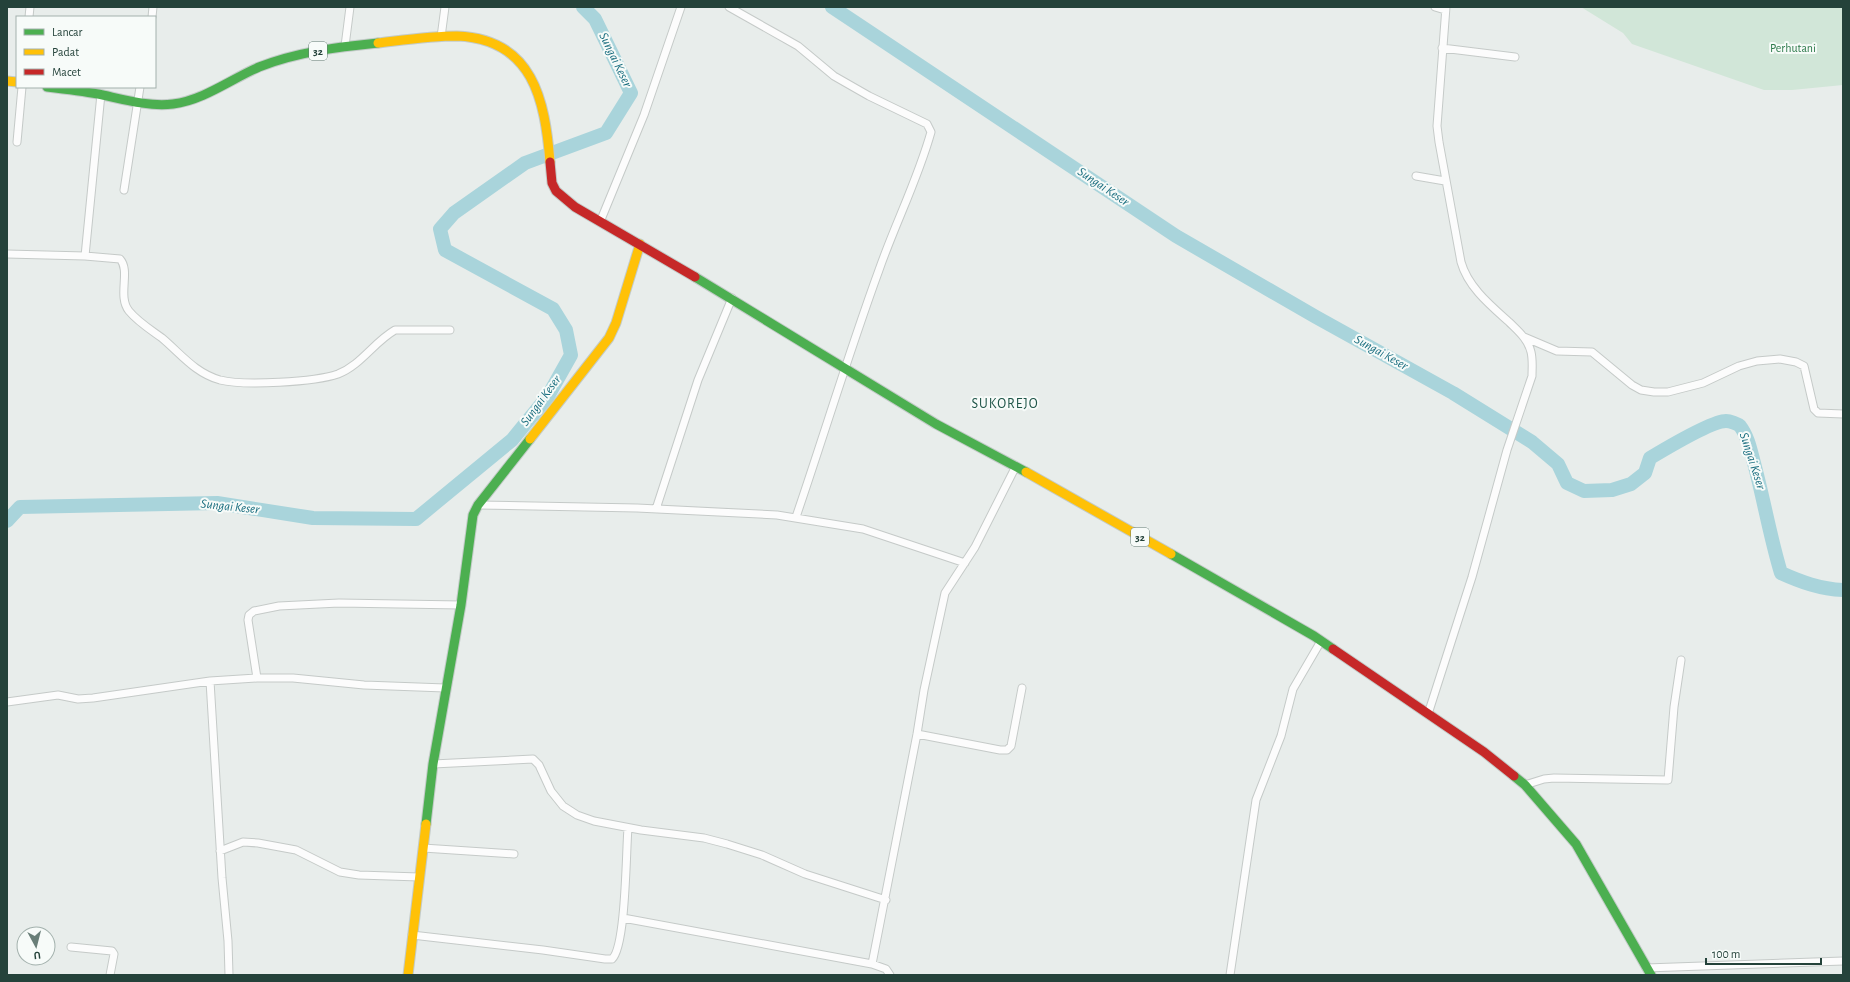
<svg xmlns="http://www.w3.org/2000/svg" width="1850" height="982" font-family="'Alegreya Sans',sans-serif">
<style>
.green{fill:#d1e6d8}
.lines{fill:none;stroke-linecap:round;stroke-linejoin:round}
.river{stroke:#a9d4db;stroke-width:14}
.street-casing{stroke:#c5cac8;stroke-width:9}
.fast-casing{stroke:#c3cbc8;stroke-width:11}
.slow-casing{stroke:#c3cbc8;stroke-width:11}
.jam-casing{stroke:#c3cbc8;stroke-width:11}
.street{stroke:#fcfcfc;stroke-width:7}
.fast{stroke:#4caf50;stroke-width:9}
.slow{stroke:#ffc107;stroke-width:9}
.jam{stroke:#c62828;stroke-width:9}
.labels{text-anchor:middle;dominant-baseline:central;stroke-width:4;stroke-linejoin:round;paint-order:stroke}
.shield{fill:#f7fbf9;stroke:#637a73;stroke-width:1}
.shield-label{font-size:11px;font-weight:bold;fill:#24423a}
.park-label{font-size:12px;fill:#2d7a4b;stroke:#f7fbf9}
.water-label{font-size:13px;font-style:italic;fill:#1c6f80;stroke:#f7fbf9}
.quarter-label{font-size:14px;letter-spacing:1px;fill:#1f5548;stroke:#f7fbf9}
</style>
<rect width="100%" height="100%" fill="#e8edeb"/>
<!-- green -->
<path class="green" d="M1581 7H1843V85L1792 90H1764L1632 44 1623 33Z"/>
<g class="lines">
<!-- river -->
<path class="river" d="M832 7 1176 236 1316 317 1453 393 1532 442 1558 464 1567 483 1584 491 1612 490 1631 484 1645 473 1650 458C1665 449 1712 421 1726 421 1730 421 1738 424 1740 426 1748 436 1751 452 1754 463 1764 500 1770 537 1781 573 1801 582 1820 589 1843 590
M7 521 20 507 217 503 313 518 416 519 512 440 548 396 571 355 566 330 553 309 445 250 440 229 454 213 525 163 606 133 631 93 595 19 583 7"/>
<!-- street casing -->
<g class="street-casing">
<path id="street" d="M729 7 798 46 834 76 869 96 927 124 931 132C918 179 895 224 879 270 849 352 824 435 796 517
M1435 7 1445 10
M29 17 30 7
M152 17 153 7
M441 37 445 7
M345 46 350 7
M1442 48 1515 57
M17 142 22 87
M1416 176 1445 181
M124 190 140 87
M600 222 644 115 681 7
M7 254 85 256 101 94
M85 256 120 259C131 271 117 296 129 311 138 322 151 330 162 338 181 354 195 373 220 380 244 386 315 382 338 374 361 365 374 342 395 330H450
M1524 337 1557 351 1592 352 1632 385 1641 390 1654 392H1668L1703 383 1739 366 1757 361 1780 359 1796 362 1804 366 1814 409 1818 413 1843 414
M478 505 637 508 777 515 863 529 965 563
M656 509 698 380 732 298
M257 678 248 620 249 615 254 611 279 606 339 603 461 605
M210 681 222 878 228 941 229 975
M7 702 58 695 78 699 93 698 210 681 257 678H293L364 685 445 688
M1428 714 1472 577 1507 450 1532 376C1532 368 1533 360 1531 352 1528 339 1518 331 1509 322 1490 305 1468 287 1461 262L1439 142 1437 126 1446 7
M917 734 1000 750H1007L1011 746 1022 688
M433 764 533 759 539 765 551 791 563 806 577 815 594 821 641 830 704 838 727 844 762 855 805 874 886 900
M1525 785 1544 779 1554 778 1668 780 1674 707 1681 660
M423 848 514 854
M220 851 243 842 258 843 296 850 340 872 359 875 419 877
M623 918 872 964 917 734 924 690 945 593 975 547 1016 466
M412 935 543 950 605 959H612C626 947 626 850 628 828
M71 947 112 951 114 954 110 975
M872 964 886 969 890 975
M1646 968 1843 961
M1230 975 1256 800 1281 736 1293 689 1321 641"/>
</g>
<!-- fast casing -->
<g class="fast-casing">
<path id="fast" d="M47 87C64 89 81 91 98 94 122 99 148 107 173 104 204 100 231 79 259 67 297 52 338 47 378 43
M695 277 936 424 1026 472
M1171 554 1314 636 1333 649
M1514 776 1525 785 1576 844 1651 975
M426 824 433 764 461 605 473 515 478 505 530 439"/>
</g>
<!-- slow casing -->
<g class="slow-casing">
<path id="slow" d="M378 43C404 40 431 36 457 36 533 39 545 100 550 162
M7 81 17 82
M530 439 609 338 616 323 640 244
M1026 472 1171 554
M408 975 426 824"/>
</g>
<!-- jam casing -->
<g class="jam-casing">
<path id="jam" d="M550 162 552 183 556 191 575 207 695 277
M1333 649 1484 752 1514 776"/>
</g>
<!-- street -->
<use href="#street" class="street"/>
<!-- fast -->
<use href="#fast" class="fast"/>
<!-- slow -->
<use href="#slow" class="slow"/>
<!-- jam -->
<use href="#jam" class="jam"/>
</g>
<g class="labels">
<!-- shield labels -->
<g class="shield">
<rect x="309" y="42" width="18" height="18" rx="3"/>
<rect x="1131" y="528" width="18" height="18" rx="3"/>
</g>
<g class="shield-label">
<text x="318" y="51">32</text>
<text x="1140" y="537">32</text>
</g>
<!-- park labels -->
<g class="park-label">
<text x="1793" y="48">Perhutani</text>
</g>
<!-- water labels -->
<g class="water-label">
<text transform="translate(615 60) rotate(64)">Sungai Keser</text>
<text transform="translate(1103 187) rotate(34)">Sungai Keser</text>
<text transform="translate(1381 353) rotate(29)">Sungai Keser</text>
<text transform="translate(541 401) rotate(-54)">Sungai Keser</text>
<text transform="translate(1752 461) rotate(72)">Sungai Keser</text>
<text transform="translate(230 507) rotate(6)">Sungai Keser</text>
</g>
<!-- quarter labels -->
<g class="quarter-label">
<text x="1005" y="404">SUKOREJO</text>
</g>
</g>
<!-- border -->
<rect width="1850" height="982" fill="none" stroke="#24423a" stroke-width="16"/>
<!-- legend -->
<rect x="16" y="16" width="140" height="72" fill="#f7fbf9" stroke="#a3b1ad"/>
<rect x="24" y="29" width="20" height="6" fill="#4caf50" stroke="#a3b1ad"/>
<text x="52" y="36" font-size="12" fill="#24423a">Lancar</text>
<rect x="24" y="49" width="20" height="6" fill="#ffc107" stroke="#a3b1ad"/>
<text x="52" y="56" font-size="12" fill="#24423a">Padat</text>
<rect x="24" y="69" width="20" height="6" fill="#c62828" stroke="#a3b1ad"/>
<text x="52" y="76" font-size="12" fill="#24423a">Macet</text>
<!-- north arrow -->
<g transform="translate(36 946) rotate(173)"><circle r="19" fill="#f7fbf9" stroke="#a3b1ad"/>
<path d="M0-3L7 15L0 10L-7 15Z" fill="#697e78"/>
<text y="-6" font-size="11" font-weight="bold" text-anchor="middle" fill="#24423a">U</text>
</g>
<!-- scale -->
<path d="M1706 958v6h115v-6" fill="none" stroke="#24423a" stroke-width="2"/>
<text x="1712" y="958" font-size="12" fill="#24423a" stroke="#f7fbf9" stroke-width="3" paint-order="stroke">100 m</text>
</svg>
